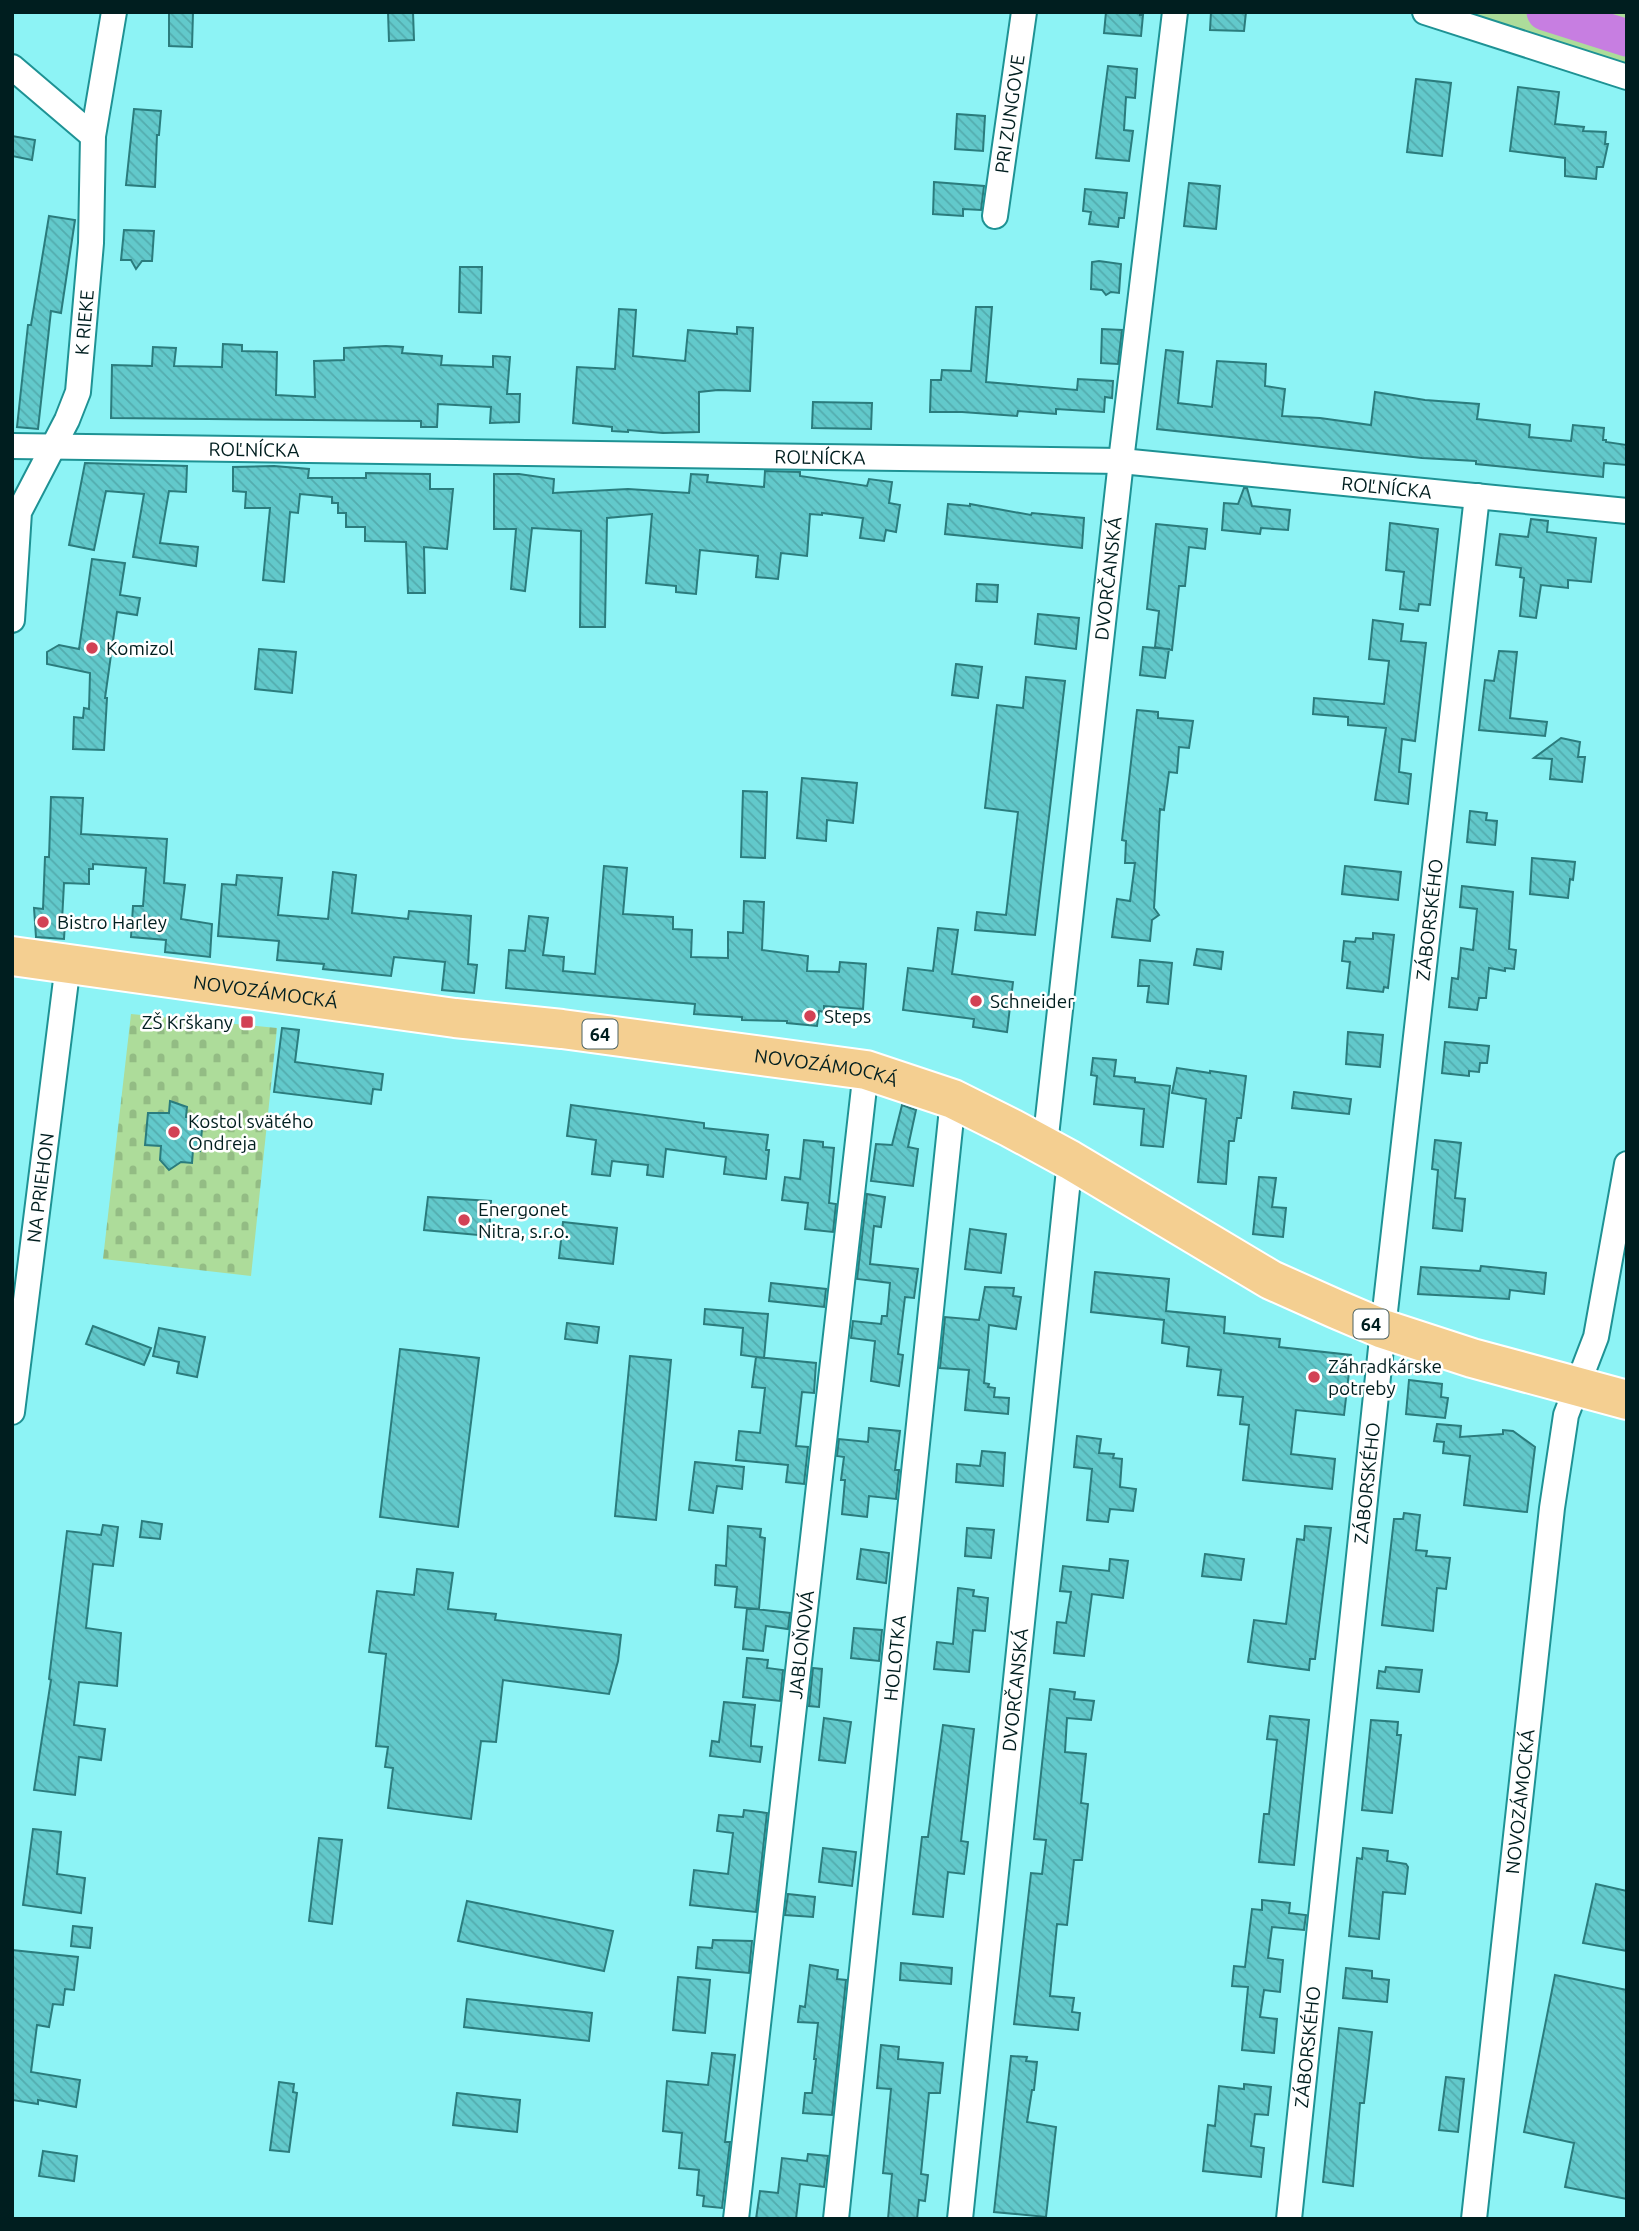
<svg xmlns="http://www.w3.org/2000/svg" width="1639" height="2231" font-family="Ubuntu,sans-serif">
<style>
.grass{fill:#addc9a}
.cemetery{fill:url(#cemetery-stones)}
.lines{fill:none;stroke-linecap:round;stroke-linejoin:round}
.river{stroke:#c77ee1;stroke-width:37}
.building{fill:url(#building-back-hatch);stroke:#2b7c7d;stroke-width:2}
.street-casing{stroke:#1e9294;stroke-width:28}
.primary-casing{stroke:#fff;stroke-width:42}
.street{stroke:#fff;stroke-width:24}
.primary{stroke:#f4cf91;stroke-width:38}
.poi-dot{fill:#d24255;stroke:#fff;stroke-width:2.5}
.labels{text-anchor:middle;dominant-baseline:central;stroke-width:5;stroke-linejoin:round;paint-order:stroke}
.shield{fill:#fff;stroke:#4c6262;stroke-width:2}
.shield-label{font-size:18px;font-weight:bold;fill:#001e1f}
.street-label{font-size:19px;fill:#001e1f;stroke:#fff}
.poi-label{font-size:19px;fill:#001e1f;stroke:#fff;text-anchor:start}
</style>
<defs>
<pattern id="cemetery-stones" width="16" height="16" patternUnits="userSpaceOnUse" patternTransform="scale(1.75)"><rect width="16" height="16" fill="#addc9a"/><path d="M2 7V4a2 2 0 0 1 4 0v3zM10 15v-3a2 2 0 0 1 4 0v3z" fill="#93bc84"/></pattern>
<pattern id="building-back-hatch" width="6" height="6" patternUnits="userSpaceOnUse" patternTransform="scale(1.75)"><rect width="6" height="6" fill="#62c9cb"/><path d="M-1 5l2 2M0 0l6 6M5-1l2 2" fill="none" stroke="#53acae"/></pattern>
</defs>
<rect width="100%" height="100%" fill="#8df3f5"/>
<!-- grass -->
<path class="grass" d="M1459 12H1627V67Z"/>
<!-- cemetery -->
<path class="cemetery" d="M131 1014 277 1028 251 1276 103 1259Z"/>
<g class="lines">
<!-- river -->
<path class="river" d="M1545 12 1627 38"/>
</g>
<!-- building -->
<path class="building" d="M388 12H413L414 40 389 41Z
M1106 12H1140V15H1143L1141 36 1104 33Z
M1211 12H1246L1244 31 1210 30Z
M169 13H193L192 47 169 46Z
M1108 66 1137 69 1135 98 1126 97 1124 130 1133 131 1129 161 1096 158Z
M1416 79 1451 83 1442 156 1407 152Z
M1518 87 1559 92 1555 124 1584 127 1583 131 1606 132 1605 144H1608L1603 167H1597L1596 179 1565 176V158L1510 151Z
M134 109 161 111 159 135H157L155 187 126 185Z
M957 114 985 116 983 151 955 149Z
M12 136 35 140 32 160 12 156Z
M934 182 984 186 981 210 963 209V216L933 214Z
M1189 183 1220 186 1216 229 1184 226Z
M1085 189 1127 193 1124 218H1119L1118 227 1089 224 1091 212 1083 211Z
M49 216 75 220 61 313 51 311 38 429 17 427 28 325H31Z
M124 230 154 231 152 261H142L136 269 131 260H121Z
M1099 261 1121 264 1119 293 1111 292 1106 295 1102 290 1091 289 1092 262Z
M460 267H482L481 313 459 312Z
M976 307H992L986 382 1077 390 1078 379 1113 381 1112 398 1105 397 1104 412 1056 409V414L1018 411 1017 416 962 412H930L931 380H941L942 370 971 371Z
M619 309 636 310 633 356 685 361 688 330 737 334V327L753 328 750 391 718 390 699 392V432L663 433 628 430V432L612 431V427L573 423 577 367 615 369Z
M1102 329 1122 330 1118 364 1101 363Z
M223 344 242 345V351L277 352 276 395 315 397 314 361 344 360V348L386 346 403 347 402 353 442 356 441 365 493 367V356L510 357 507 394H520L519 422 490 423 491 407 438 404 437 427H421V421L111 418 112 365 152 366 153 347 176 348 174 366 222 367Z
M1166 350 1183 352 1178 403 1212 407 1217 361 1266 364 1265 386 1285 389 1282 416 1320 418 1371 425 1375 392 1425 400 1479 404 1477 419 1530 425 1529 437 1571 441 1573 425 1604 428 1603 440H1606V442L1627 445V465L1604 463 1603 477 1476 464V461L1422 458 1157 429Z
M813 402 872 403 871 429 812 428Z
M85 463 187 466 186 492 169 491 160 543 198 547 196 566 133 557 144 494 106 491 94 550 69 545Z
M274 466 309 469 308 478H366V473L430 474V489H453L447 549 424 547 425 593H408L406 542 365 541V527H346V513H338V503H332V497L300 494 298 513 290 512 284 582 263 580 270 508H245L246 492 233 491V467Z
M765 471 800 472V476L867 486 869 479 892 482 889 503 900 505 896 532 886 530 884 541 860 538 863 518 822 513V515L810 514 807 556 781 553 778 579 756 577 758 556 700 550 696 594 676 592V586L646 583 652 514 607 518 605 627H580L581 531 532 528 525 591 511 589 516 529H494V474H519L554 479 553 493 628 489 689 493 691 474 708 475 707 482 764 487Z
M1244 488H1247L1252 506 1290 510 1288 530 1261 528 1260 534 1222 530 1224 503 1238 504Z
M948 504 970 506V504L1031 515 1032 513 1084 518 1082 548 945 534Z
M1531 519 1548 521 1547 532 1596 538 1591 582 1568 580V588L1541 585 1536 618 1520 616 1524 578 1520 577 1521 568 1496 565 1500 534 1528 537Z
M1390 523 1438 529 1430 605 1419 604 1418 611 1400 609 1404 572 1386 570Z
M1156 524 1207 529 1205 549 1189 547 1185 586H1179L1172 650 1155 647 1159 611 1147 609Z
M92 559 125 563 120 595 140 598 137 615 117 612 105 698H107L104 750 73 749 74 717 83 718 84 708 89 709 90 673 47 664V652L59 645 79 649Z
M977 584 998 585 997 602 976 601Z
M1038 614 1079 618 1076 649 1035 644Z
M1373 620 1403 624 1401 641 1426 643 1415 741 1402 739 1399 772 1411 774 1408 804 1375 800 1386 728 1348 725V717L1313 714 1314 698 1384 704 1389 661 1369 659Z
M1143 647 1169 649 1165 678 1140 675Z
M259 649 296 652 292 693 255 689Z
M1499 651 1517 652 1510 718 1547 722 1545 736 1479 730 1485 680 1494 681Z
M956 664 982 667 978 698 952 695Z
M1026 677 1065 681 1035 935 975 930 977 912 1006 915 1018 812 985 808 997 705 1023 708Z
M1137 710 1158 712V718L1193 721 1189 748 1179 747 1177 773 1169 772 1164 810 1160 809 1154 908 1159 915 1152 920 1150 941 1112 937 1117 899 1130 901 1135 863H1125L1126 841 1122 840Z
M1561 738 1580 742 1578 757H1585L1582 782 1550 779 1552 759 1534 758Z
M802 778 857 783 853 823 827 820 826 841 797 838Z
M743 791 767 792 765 858 741 857Z
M51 797 83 798 81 834 167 839 164 883 185 885 181 919 212 924 210 957 165 952 166 940 131 937 133 906H143L146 868 93 864V869H89V884L64 883 62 921 65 922 64 939 36 937 34 908 43 909 45 857H49Z
M1470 811 1487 813 1486 820 1497 821 1495 845 1467 842Z
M1532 858 1575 862 1573 880 1570 879 1568 898 1530 894Z
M604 866 627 868 623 914 673 917V929L692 930 691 957 728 958V932L743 933 744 901 764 902 762 950 808 956 807 971 839 972 840 962 866 964 863 1009 824 1006V1012L819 1011 817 1026 787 1023V1021L742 1020V1017L694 1014 695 1004 506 988 509 950 525 951 529 916 548 918 543 955 564 957 563 971 595 974Z
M1345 866 1401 872 1398 900 1342 894Z
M333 872 356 875 352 913 408 919 409 911 471 916 468 964 477 965 474 993 442 990 445 962 394 957 391 976 323 969 324 964 277 960 279 941 218 936 222 884 236 885 237 875 282 878 278 915 328 919Z
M1462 886 1513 892 1509 949 1516 950 1514 969 1505 968V971L1489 968 1486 998H1479L1477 1010 1449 1007 1452 978 1458 979 1461 948 1473 950 1477 909 1460 907Z
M938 928 958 930 952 974 1013 982 1007 1032 973 1027 974 1019 903 1010 908 968 933 971Z
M1373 933 1394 935 1388 988 1384 987 1383 992 1347 988 1350 962 1342 961 1344 941 1355 942 1356 938 1373 939Z
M1197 949 1223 952 1221 969 1194 965Z
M1140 960 1172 963 1168 1004 1147 1002 1149 986H1138Z
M282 1028 299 1030 295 1062 383 1074 381 1090 373 1089 371 1104 274 1092Z
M1348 1032 1383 1035 1380 1067 1346 1064Z
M1445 1042 1489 1046 1487 1063H1480L1479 1072 1469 1071V1076L1442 1073Z
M1093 1058 1116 1060 1114 1076 1135 1078V1082L1170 1086 1163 1147 1141 1145 1144 1109 1094 1104 1097 1076 1091 1075Z
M1177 1068 1210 1073V1071L1246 1076 1241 1118H1237L1234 1141H1229L1226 1184 1198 1182 1206 1099 1172 1093Z
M1294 1092 1351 1099 1349 1114 1292 1108Z
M170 1101 187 1107 186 1117 203 1118 200 1151 193 1150 192 1163 181 1162 169 1170 160 1160 161 1146 145 1145 148 1113H169Z
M571 1105 704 1123V1128L768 1135 766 1150H769L766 1179 724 1174 726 1157 666 1149 663 1177 647 1175 648 1165 612 1161 610 1176 592 1174 596 1140 567 1136Z
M902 1105 916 1110 908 1147 918 1149 913 1186 871 1181 876 1144 892 1145Z
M804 1140 823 1142V1147L834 1148 829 1203 836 1204 833 1232 805 1229 808 1203 782 1200 785 1177 800 1179Z
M1435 1140 1461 1143 1455 1198 1465 1199 1462 1231 1433 1228 1438 1170 1432 1169Z
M1259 1177 1276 1178 1272 1207 1286 1208 1283 1237 1253 1234Z
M867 1194 885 1197 881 1227 874 1226 870 1264 918 1269 914 1298 905 1297 898 1354 903 1355 899 1386 871 1381 875 1341 851 1338 853 1321 881 1324 882 1316H887L890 1283 857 1279Z
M428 1197 491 1201 489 1236 424 1230Z
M563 1222 617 1228 613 1264 559 1258Z
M970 1229 1006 1234 1001 1273 965 1269Z
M1481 1266 1546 1273 1544 1294 1510 1290 1509 1299 1418 1294 1421 1267 1480 1271Z
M1095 1272 1169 1279 1166 1311 1225 1317 1224 1333 1280 1339 1279 1347 1351 1355 1344 1415 1296 1410 1291 1454 1335 1459 1332 1489 1243 1480 1249 1425 1240 1424 1243 1397 1218 1395 1221 1370 1187 1366 1189 1347 1162 1343 1164 1320 1091 1312Z
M771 1283 826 1289 824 1307 769 1301Z
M985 1287 1014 1288 1013 1296 1021 1297 1016 1329 989 1325 984 1383 989 1384 988 1387 995 1388 994 1397 1009 1398 1008 1414 965 1410 969 1370 940 1368 945 1317 979 1320Z
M705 1309 768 1314 764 1358 741 1355 743 1328 704 1324Z
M567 1323 599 1327 597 1343 565 1339Z
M93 1326 151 1348 144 1365 86 1344Z
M159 1328 205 1337 197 1377 177 1373 179 1362 153 1356Z
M400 1349 479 1358 458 1527 380 1517Z
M630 1356 671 1360 656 1520 615 1516Z
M756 1357 816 1363 814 1393 802 1392 796 1446 808 1447 804 1484 786 1482 788 1465 736 1460 739 1431 760 1433 765 1388 752 1387Z
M1409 1380 1442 1384 1441 1397 1448 1398 1445 1418 1406 1414Z
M1437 1424 1461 1426 1460 1437 1503 1434V1430L1513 1431 1535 1447 1527 1512 1464 1505 1470 1456 1443 1453 1444 1442 1434 1441Z
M869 1428 900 1431 895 1470H899L896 1499 869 1496 867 1517 842 1514 845 1480H841L844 1457 837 1456 839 1439 868 1442Z
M1077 1436 1101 1439 1099 1453 1114 1454 1113 1458 1122 1459 1120 1487 1136 1489 1133 1511 1110 1509 1108 1522 1087 1520 1092 1469 1074 1467Z
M982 1451 1005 1453 1003 1486 956 1482 957 1464 980 1466Z
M695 1462 744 1467 742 1489 717 1486 713 1513 689 1510Z
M1404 1513 1420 1515 1416 1550 1427 1551 1426 1556 1450 1558 1446 1589 1437 1588 1433 1631 1382 1625 1394 1519H1403Z
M142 1521 162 1524 160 1539 140 1537Z
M103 1525 118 1527 113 1566 93 1564 86 1628 121 1633 117 1686 79 1682 74 1725 105 1729 101 1760 79 1757 75 1795 34 1790 51 1680 49 1679 67 1531 101 1535Z
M728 1526 761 1529 760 1537 765 1538 759 1609 735 1607 737 1587 715 1585 716 1565 726 1566Z
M1305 1526 1331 1528 1315 1659H1310L1309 1670 1248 1662 1254 1620 1286 1624 1297 1539 1304 1540Z
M967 1528 994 1530 991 1558 965 1556Z
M861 1549 889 1553 886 1583 857 1579Z
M1205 1554 1244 1559 1241 1580 1202 1576Z
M1110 1559 1128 1561 1123 1598 1092 1594 1084 1656 1054 1653 1057 1622 1066 1623 1071 1592 1060 1591 1063 1566 1109 1571Z
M417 1569 453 1573 448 1609 496 1614 495 1620 621 1635 618 1661 609 1694 503 1680 496 1742 481 1741 471 1819 388 1808 393 1768 385 1767 388 1747 376 1746 386 1654 369 1652 377 1591 414 1595Z
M958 1588 974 1590 973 1596 988 1598 985 1631 973 1630 969 1672 934 1669 937 1642 953 1644Z
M747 1608 790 1613 788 1629 766 1626 763 1651 743 1649Z
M854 1628 882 1630 879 1661 851 1658Z
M747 1658 768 1660 767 1668 783 1670 780 1701 743 1697Z
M1386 1667 1422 1670 1419 1692 1377 1688 1379 1671 1385 1672Z
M813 1668 822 1669 819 1707 809 1706Z
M1050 1689 1075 1692 1074 1699 1094 1701 1091 1720 1067 1718 1065 1752 1086 1754 1081 1803 1088 1804 1082 1860H1074L1067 1925 1057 1924 1050 1996 1074 1998 1072 2012 1080 2013 1078 2030 1014 2024 1031 1873 1042 1874 1046 1840 1034 1839Z
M724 1702 755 1705 751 1741V1746L762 1747 760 1762 710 1756 712 1741 719 1742Z
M1270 1716 1309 1720 1294 1865 1259 1862 1264 1814H1269L1277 1740 1267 1739Z
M824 1718 851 1722 845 1763 819 1760Z
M1371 1720 1398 1722 1397 1735H1401L1392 1813 1362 1810Z
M943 1725 974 1729 961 1841 968 1842 964 1874 948 1872 943 1917 913 1914 922 1837H928Z
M744 1810 767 1813 756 1912 690 1905 694 1870 728 1874 733 1833 717 1831 719 1815 743 1817Z
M33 1829 61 1832 57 1874 85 1878 81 1913 23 1905Z
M319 1838 342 1840 332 1924 309 1921Z
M823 1848 856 1852 852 1886 819 1882Z
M1363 1848 1388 1851 1387 1861 1406 1864 1408 1867 1405 1894 1383 1892 1379 1939 1349 1936 1357 1858 1362 1859Z
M1596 1884 1627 1891V1951L1583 1943Z
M788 1894 815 1897 813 1917 785 1915Z
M1262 1900 1290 1903 1289 1913 1306 1915 1304 1930 1272 1927 1268 1958 1283 1960 1280 1992 1264 1990 1260 2017 1277 2019 1274 2053 1242 2050 1248 1987 1232 1986 1234 1966 1245 1967 1252 1909 1262 1910Z
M467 1901 613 1931 604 1971 458 1941Z
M73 1926 92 1928 90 1948 71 1946Z
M713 1940 752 1941 749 1973 696 1968 698 1947 712 1948Z
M12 1950 78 1957 74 1990 65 1989 63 2005 53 2004 49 2027 37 2025 31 2072 80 2080 76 2107 38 2100V2104L12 2100Z
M901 1963 952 1968 951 1984 900 1980Z
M810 1965 838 1970 837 1979 846 1980 832 2115 803 2113 805 2093H812L816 2059H814L818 2023 798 2022 800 2006 805 2007Z
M1346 1968 1372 1971V1978L1389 1980 1387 2002 1343 1998Z
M1555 1975 1627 1990V2199L1565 2187 1574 2143 1524 2132Z
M678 1977 710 1980 705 2033 673 2030Z
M467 1999 592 2013 589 2041 464 2027Z
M1339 2028 1372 2032 1364 2103H1360L1353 2186 1323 2182Z
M881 2045 899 2047 898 2059 943 2063 940 2093H929L921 2174 928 2175 925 2201 919 2200 917 2219H888L892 2174 883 2173 891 2089 877 2088Z
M712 2053 735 2055 725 2142H730L722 2208 703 2206 704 2196 697 2195 699 2170 679 2168 682 2133 663 2131 667 2081 708 2085Z
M1011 2056 1027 2057 1026 2061 1037 2062 1034 2090H1032L1027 2122 1056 2127 1046 2217 994 2212Z
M1446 2077 1464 2079 1458 2132 1439 2130Z
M279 2082 294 2084 293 2092 297 2093 289 2152 270 2150Z
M1244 2084 1271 2087 1268 2115 1255 2114 1251 2146 1264 2148 1261 2177 1203 2171 1208 2125 1215 2126 1219 2086 1244 2089Z
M457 2093 520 2100 517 2132 453 2125Z
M43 2151 77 2156 74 2181 39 2176Z
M808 2154 828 2156 824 2187 800 2184 796 2219H756L760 2191 778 2193 782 2158 807 2161Z"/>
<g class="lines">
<!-- street casing -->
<g class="street-casing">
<g id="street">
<path d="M1425 12 1627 77"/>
<path d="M12 67 93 136"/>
<path id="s1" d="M995 216 1024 12"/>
<path id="s2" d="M12 446 1121 461 1627 511"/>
<path id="s3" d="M12 620 19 512 67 420 78 392 91 243 93 136 114 12"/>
<path id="s4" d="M1045 1145 1121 461 1175 12"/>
<path id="s5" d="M12 1412 68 964"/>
<path id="s6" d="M736 2219 866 1070"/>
<path id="s7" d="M836 2219 953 1099"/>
<path id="s8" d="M960 2219 1070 1160"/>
<path id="s9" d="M1289 2219 1383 1329 1477 496"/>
<path id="s10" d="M1474 2219 1552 1508 1566 1415 1596 1337 1627 1164"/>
</g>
</g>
<!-- primary casing -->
<g class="primary-casing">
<g id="primary">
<path id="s11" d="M12 956 455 1018 562 1029 866 1070 953 1099 1011 1128 1070 1160 1271 1280 1336 1309 1383 1329 1472 1358 1627 1400"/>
</g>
</g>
<!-- street -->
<use href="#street" class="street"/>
<!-- primary -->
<use href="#primary" class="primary"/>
</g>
<!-- markers -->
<g class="poi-dot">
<circle cx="92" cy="648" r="7"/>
<circle cx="43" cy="922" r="7"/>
<circle cx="976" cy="1001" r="7"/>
<circle cx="810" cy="1016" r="7"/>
<rect x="240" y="1015" width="14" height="14" rx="3.5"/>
<circle cx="174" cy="1132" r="7"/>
<circle cx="464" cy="1220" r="7"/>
<circle cx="1314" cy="1377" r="7"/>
</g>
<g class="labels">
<!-- shield labels -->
<g class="shield">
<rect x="582.5" y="1019.5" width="35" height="29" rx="5"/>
<rect x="1353.5" y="1309.5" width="35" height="29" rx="5"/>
</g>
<g class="shield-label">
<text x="600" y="1034">64</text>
<text x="1371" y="1324">64</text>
</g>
<!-- street labels -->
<g class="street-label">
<text stroke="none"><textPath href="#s1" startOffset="103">PRI ZUNGOVE</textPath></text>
<text stroke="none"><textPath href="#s3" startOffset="312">K RIEKE</textPath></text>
<text stroke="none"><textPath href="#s2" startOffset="242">ROĽNÍCKA</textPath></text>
<text stroke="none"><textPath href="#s2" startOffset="808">ROĽNÍCKA</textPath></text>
<text stroke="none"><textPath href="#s2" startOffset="1376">ROĽNÍCKA</textPath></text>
<text stroke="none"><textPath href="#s4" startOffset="570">DVORČANSKÁ</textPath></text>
<text stroke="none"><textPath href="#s9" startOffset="1307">ZÁBORSKÉHO</textPath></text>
<text stroke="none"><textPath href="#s11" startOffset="256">NOVOZÁMOCKÁ</textPath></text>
<text stroke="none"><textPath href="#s11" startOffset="822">NOVOZÁMOCKÁ</textPath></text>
<text stroke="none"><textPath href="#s5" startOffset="226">NA PRIEHON</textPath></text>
<text stroke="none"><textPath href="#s9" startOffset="740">ZÁBORSKÉHO</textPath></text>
<text stroke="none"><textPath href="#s6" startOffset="578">JABLOŇOVÁ</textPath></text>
<text stroke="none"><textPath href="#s7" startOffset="564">HOLOTKA</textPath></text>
<text stroke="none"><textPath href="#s8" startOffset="532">DVORČANSKÁ</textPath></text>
<text stroke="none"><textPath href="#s10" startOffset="420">NOVOZÁMOCKÁ</textPath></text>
<text stroke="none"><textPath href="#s9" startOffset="173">ZÁBORSKÉHO</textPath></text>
</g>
<!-- poi labels -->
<g class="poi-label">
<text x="106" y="648">Komizol</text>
<text x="57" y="922">Bistro Harley</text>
<text x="990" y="1001">Schneider</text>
<text x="824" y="1016">Steps</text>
<text x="233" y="1022" text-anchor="end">ZŠ Krškany</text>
<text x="188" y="1121">Kostol svätého<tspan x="188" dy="22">Ondreja</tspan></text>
<text x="478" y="1209">Energonet<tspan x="478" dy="22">Nitra, s.r.o.</tspan></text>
<text x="1328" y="1366">Záhradkárske<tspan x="1328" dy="22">potreby</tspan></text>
</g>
</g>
<!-- border -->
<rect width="1639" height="2231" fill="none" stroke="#001e1f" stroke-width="28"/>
</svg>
